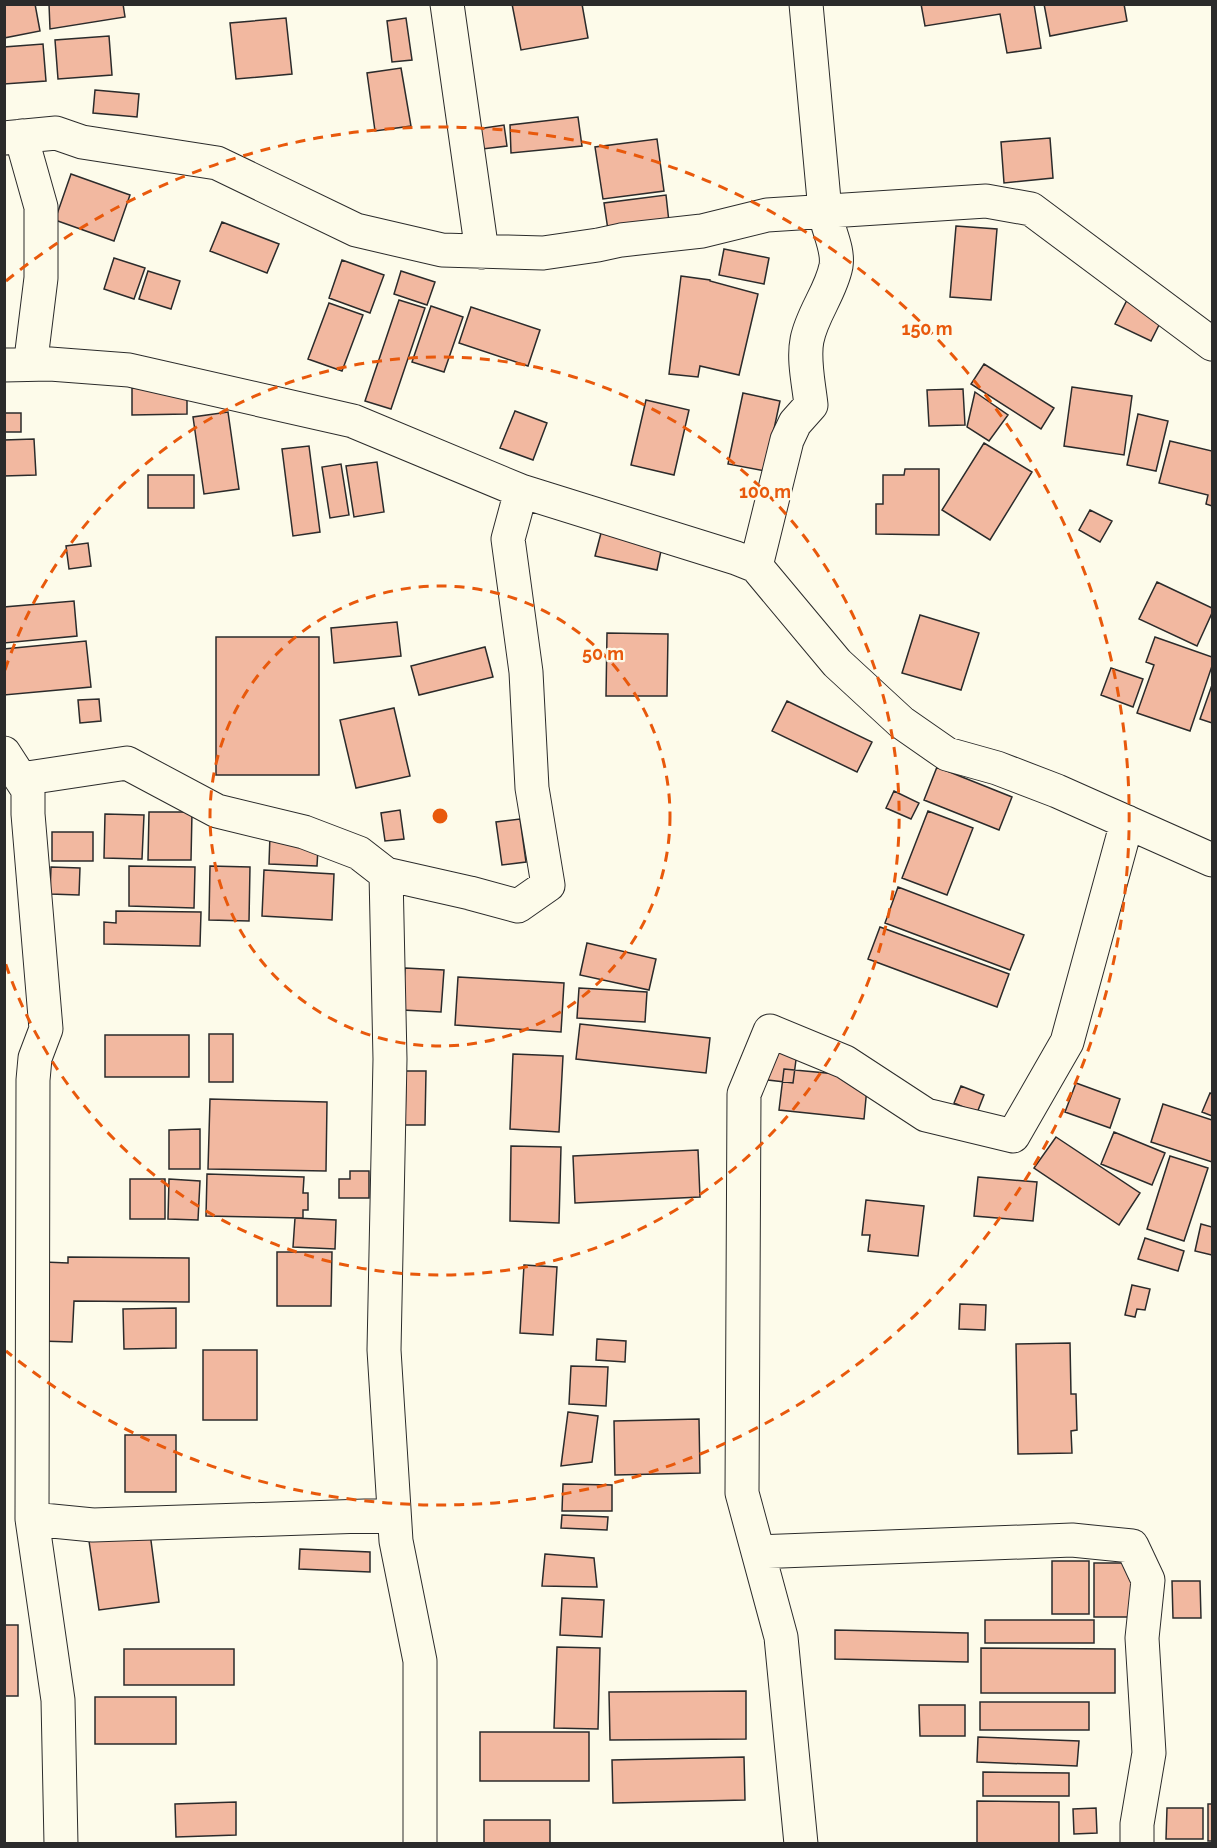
<svg xmlns="http://www.w3.org/2000/svg" width="1217" height="1848" font-family="Raleway,sans-serif">
<style>
.building{fill:#f2b8a0;stroke:#2b2b2b;stroke-width:1.5}
.lines{fill:none;stroke-linecap:round;stroke-linejoin:round}
.minor-casing{stroke:#2b2b2b;stroke-width:35}
.minor{stroke:#fdfbea;stroke-width:33}
.ring{fill:none;stroke:#e8590c;stroke-width:3;stroke-dasharray:10 8}
.centre{fill:#e8590c;stroke:#fdfbea;stroke-width:3}
.ring-label{font-size:18px;text-anchor:middle;font-weight:bold;fill:#e8590c;stroke:#fdfbea;stroke-width:4.5;stroke-linejoin:round;paint-order:stroke}
</style>
<rect width="100%" height="100%" fill="#fdfbea"/>
<!-- building -->
<path class="building" d="M4 4H35L40 31 4 38Z
M49 4H123L125 17 50 29Z
M512 4H582L588 38 521 50Z
M921 4H1034L1041 48 1007 53 1000 14 925 26Z
M1044 4H1124L1127 21 1050 36Z
M286 18 292 74 236 79 230 23Z
M406 18 412 60 392 62 387 21Z
M109 36 112 75 58 79 55 40Z
M43 44 46 81 4 84V47Z
M401 68 411 126 375 131 367 73Z
M95 90 139 94 137 117 93 113Z
M578 117 582 146 511 153 510 125Z
M504 125 507 146 474 150 471 130Z
M1050 138 1053 178 1004 183 1001 142Z
M657 139 664 191 603 199 595 147Z
M71 174 130 195 114 241 55 220Z
M666 195 669 222 608 230 604 203Z
M222 222 279 244 267 273 210 251Z
M956 226 997 229 991 300 950 297Z
M724 249 769 258 764 284 719 275Z
M114 258 145 268 134 299 104 289Z
M342 260 384 275 370 313 329 298Z
M148 271 180 281 171 309 139 299Z
M401 271 435 282 427 305 394 294Z
M681 276 710 280V281L758 294 739 375 700 366 698 377 669 374Z
M1128 298 1164 315 1151 341 1115 324Z
M399 300 425 308 391 409 365 401Z
M329 303 363 315 342 371 308 359Z
M431 306 463 317 444 372 412 362Z
M471 307 540 330 528 366 459 343Z
M984 364 1054 408 1041 429 971 384Z
M1072 387 1132 396 1124 455 1064 446Z
M132 388 187 392V414L132 415Z
M963 389 965 425 929 426 927 390Z
M975 392 1008 415 989 441 967 427Z
M743 393 780 401 765 471 728 464Z
M646 400 689 410 674 475 631 465Z
M515 411 547 423 533 460 500 448Z
M228 412 239 489 204 494 193 417Z
M4 413H21V432H4Z
M1138 414 1168 421 1156 471 1127 465Z
M34 439 36 475 4 476V440Z
M1170 441 1212 451V506L1206 504 1208 495 1159 483Z
M984 443 1032 472 990 540 942 510Z
M309 446 320 532 293 536 282 449Z
M377 462 384 512 354 517 346 466Z
M341 464 349 515 330 518 322 467Z
M905 469H939V535L876 534V504H883V475H904Z
M148 475H194V508H148Z
M1090 510 1112 521 1100 542 1079 530Z
M601 533 662 546 657 570 595 556Z
M88 543 91 566 69 569 66 546Z
M1157 582 1212 608V613L1197 646 1139 619Z
M74 601 77 636 4 643V607Z
M920 615 979 633 961 690 902 673Z
M397 622 401 656 334 663 331 628Z
M607 633 668 634 667 696H606Z
M216 637H319V775H216Z
M1155 637 1212 657V666L1190 731 1137 713 1154 665 1146 662Z
M86 641 91 687 4 695V649Z
M485 647 493 677 419 695 411 666Z
M1111 668 1143 679 1133 707 1101 695Z
M1212 685V723L1200 719Z
M99 699 101 721 80 723 78 700Z
M787 701 872 742 857 772 772 731Z
M394 708 410 776 356 788 340 720Z
M937 767 1012 797 999 830 924 800Z
M894 791 919 803 911 819 886 808Z
M400 810 404 839 385 841 381 813Z
M928 811 973 828 947 895 902 878Z
M149 812H192L191 860H148Z
M105 814 144 815 142 859 104 858Z
M520 819 526 862 502 865 496 822Z
M52 832H93V861H52Z
M270 835 318 848 317 866 269 864Z
M129 866 195 867 194 908 129 906Z
M210 866 250 867 249 921 209 920Z
M51 867 80 868 79 895 50 894Z
M264 870 334 874 332 920 262 916Z
M898 887 1024 935 1010 970 885 923Z
M116 911 201 912 200 946 104 944V922L116 923Z
M880 927 1009 974 997 1007 868 959Z
M587 943 656 959 649 990 580 975Z
M405 968 444 970 441 1012 402 1010Z
M458 977 564 983 561 1032 455 1025Z
M579 988 647 992 645 1022 577 1018Z
M580 1024 710 1038 706 1073 576 1059Z
M209 1034H233V1082H209Z
M105 1035H189V1077H105Z
M771 1049 797 1052 793 1083 768 1080Z
M513 1054 563 1056 559 1132 510 1129Z
M784 1069 868 1077 864 1119 779 1110Z
M406 1071H426L425 1125H405Z
M1076 1083 1120 1099 1110 1128 1065 1112Z
M961 1086 984 1095 977 1113 954 1103Z
M1210 1093 1212 1094V1116L1202 1112Z
M210 1099 327 1102 326 1171 208 1169Z
M1163 1104 1212 1120V1162L1151 1142Z
M200 1129V1169H169V1130Z
M1114 1132 1165 1153 1152 1185 1101 1164Z
M1056 1137 1140 1193 1119 1225 1034 1168Z
M511 1146 561 1147 559 1223 510 1221Z
M698 1150 700 1197 575 1203 573 1156Z
M1170 1156 1208 1168 1184 1241 1147 1229Z
M350 1171H369V1198H339V1179H350Z
M207 1174 304 1177 303 1193H308V1210H303V1218L206 1216Z
M978 1177 1037 1182 1033 1221 974 1216Z
M130 1179H165V1219H130Z
M169 1179 200 1181 198 1220 168 1219Z
M866 1200 924 1206 918 1256 868 1251 870 1235H862Z
M295 1218 336 1220 335 1249 293 1247Z
M1201 1224 1212 1227V1255L1195 1251Z
M1145 1238 1184 1251 1178 1271 1138 1259Z
M277 1252H332L331 1306H277Z
M68 1257 189 1258V1302L74 1301 72 1342 40 1341 44 1262 68 1263Z
M524 1265 557 1267 553 1335 520 1333Z
M1132 1285 1150 1289 1145 1310 1137 1309 1135 1317 1125 1315Z
M960 1304 986 1305 985 1330 959 1329Z
M176 1308V1348L124 1349 123 1309Z
M597 1339 626 1341 625 1362 596 1360Z
M1070 1343 1071 1394H1076L1077 1430 1071 1431 1072 1453 1018 1454 1016 1344Z
M203 1350H257V1420H203Z
M571 1366 608 1367 606 1406 569 1404Z
M568 1412 598 1416 592 1462 561 1466Z
M699 1419 700 1473 615 1475 614 1421Z
M125 1435H176V1492H125Z
M563 1484 612 1485V1511H562Z
M562 1515 608 1517 607 1530 561 1528Z
M150 1533 159 1602 99 1610 89 1541Z
M300 1549 370 1552V1572L299 1569Z
M545 1554 594 1558 597 1587 542 1586Z
M1052 1561H1089V1614H1052Z
M1094 1563H1133V1617H1094Z
M1172 1581H1200L1201 1618H1173Z
M562 1598 604 1600 602 1637 560 1635Z
M985 1620H1094V1643H985Z
M4 1625H18V1696H4Z
M835 1630 968 1633V1662L835 1659Z
M557 1647 600 1648 598 1729 554 1728Z
M981 1648 1115 1649V1693H981Z
M124 1649H234V1685H124Z
M746 1691V1739L610 1740 609 1692Z
M95 1697H176V1744H95Z
M980 1702H1089V1730H980Z
M919 1705H965V1736H920Z
M480 1732H589V1781H480Z
M978 1737 1079 1741 1077 1766 977 1762Z
M744 1757 745 1800 613 1803 612 1760Z
M983 1772 1069 1773V1796H983Z
M977 1801 1059 1802V1843H977Z
M236 1802V1835L176 1837 175 1804Z
M1208 1804H1212V1841H1208Z
M1096 1808 1097 1833 1074 1834 1073 1809Z
M1167 1808H1203V1839H1166Z
M484 1820H550V1844H484Z"/>
<g class="lines">
<!-- minor casing -->
<g class="minor-casing">
<path id="minor" d="M447 4 482 252
M21 136 41 207V278L32 351
M4 138 56 133 82 142 217 163 356 230 442 250 543 253 598 245 621 240 702 231 767 215 986 201 1031 209 1212 344
M4 365 50 364 129 370 353 421 521 491 736 558 756 566 837 663 901 722 947 754 997 768 1057 791 1212 860
M756 566 787 440 795 423 811 405C809 385 803 360 807 340 812 314 831 292 836 266 839 248 827 229 825 211L806 4
M4 753 28 790V814L46 1029 35 1058 33 1080 32 1519 58 1700 61 1844
M21 779 127 763 217 811 304 832 359 853 386 874 390 1059 384 1350 396 1541 420 1661V1844
M386 874 470 893 518 906 548 885 532 788 526 672 508 539 521 491
M32 1519 93 1525 394 1515
M758 1552 1072 1540 1132 1546 1148 1580 1142 1638 1149 1753 1137 1824V1844
M801 1844 781 1637 742 1493 744 1094 770 1031 845 1062 926 1115 1013 1136 1067 1042 1127 822"/>
</g>
<!-- minor -->
<use href="#minor" class="minor"/>
</g>
<!-- distance rings -->
<g class="ring">
<circle cx="440" cy="816" r="230"/>
<path d="M5 670A459 459 0 1 1 5 962"/>
<path d="M6 281A689 689 0 1 1 6 1351"/>
</g>
<circle cx="440" cy="816" r="9" class="centre"/>
<g class="ring-label">
<text x="927" y="335">150 m</text>
<text x="765" y="498">100 m</text>
<text x="603" y="660">50 m</text>
</g>
<!-- border -->
<rect width="1217" height="1848" fill="none" stroke="#2b2b2b" stroke-width="12"/>
</svg>
